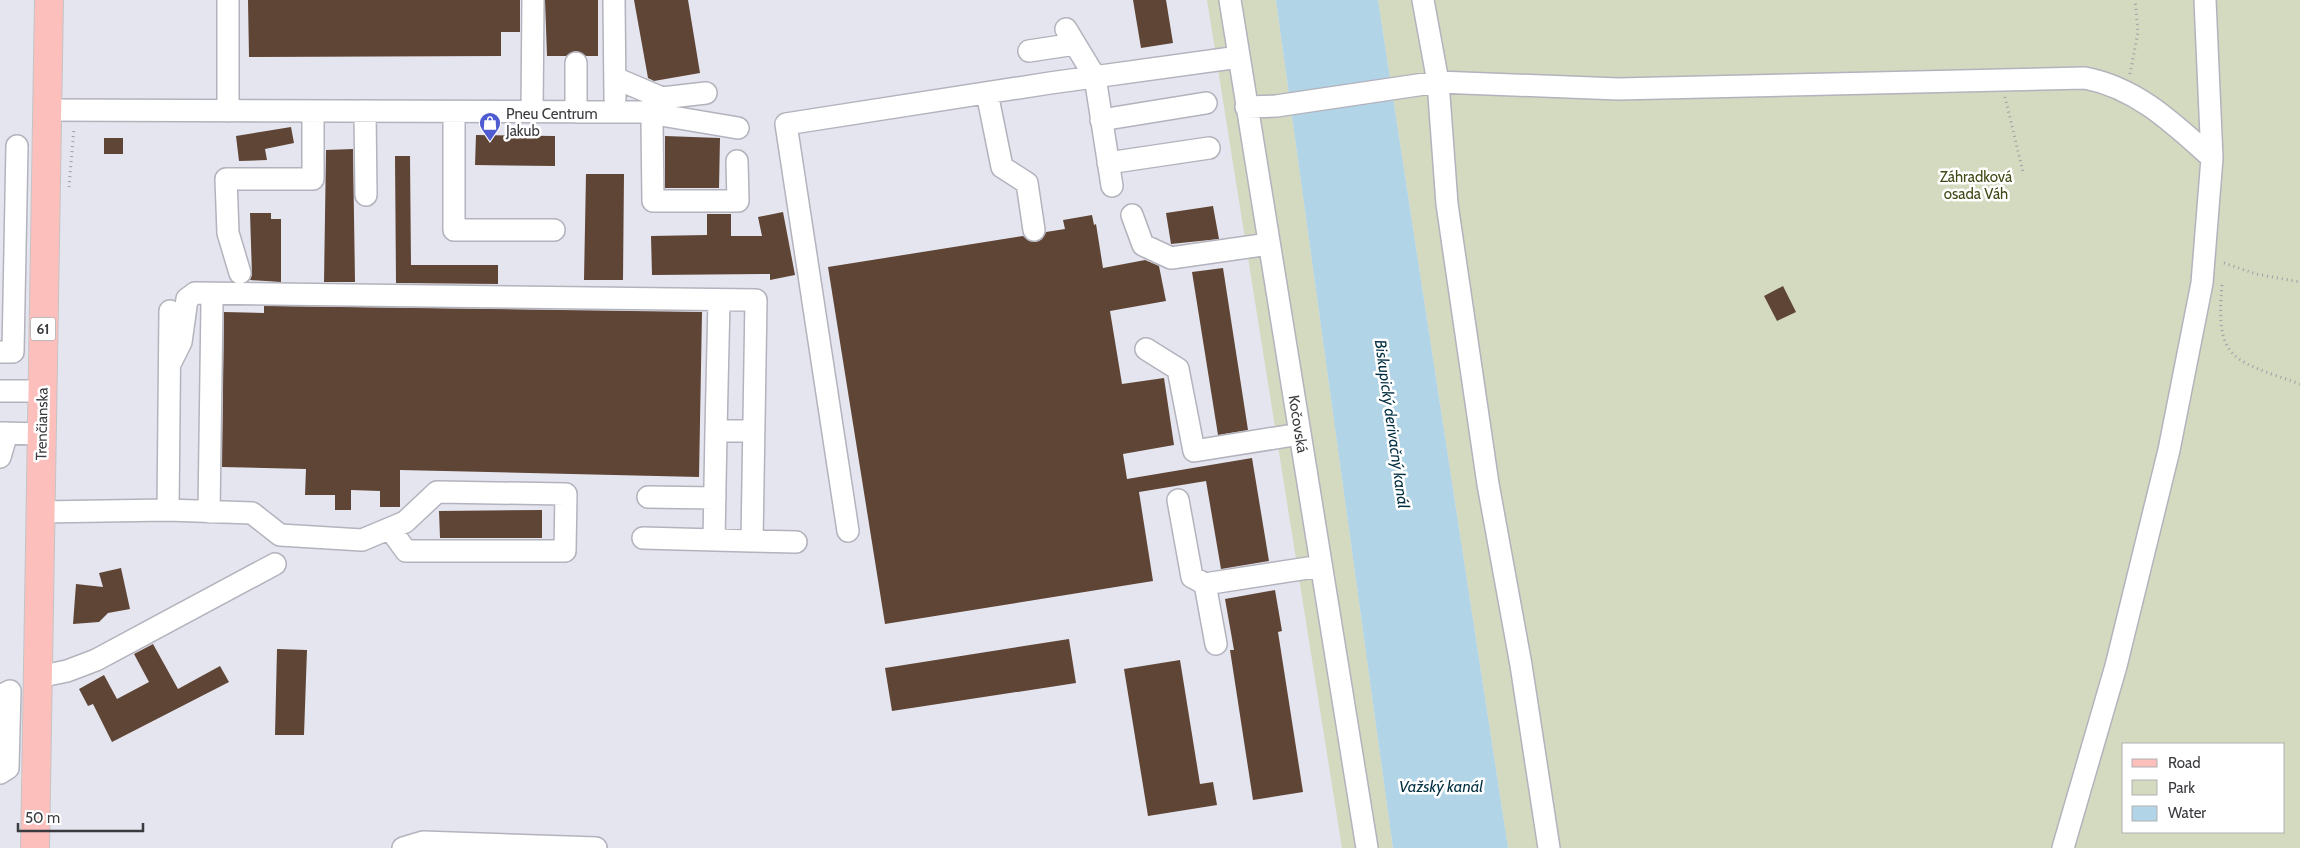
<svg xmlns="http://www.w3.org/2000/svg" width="2300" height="848" font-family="Cabin,sans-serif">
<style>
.green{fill:#d3dabf;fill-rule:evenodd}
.water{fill:#b2d4e7}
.building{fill:#5f4535}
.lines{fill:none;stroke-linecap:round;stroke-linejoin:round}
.minor-casing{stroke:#b2b3bc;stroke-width:24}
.major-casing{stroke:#c4c4c5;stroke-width:30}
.path{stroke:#9e9ea6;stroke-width:3;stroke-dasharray:1 4;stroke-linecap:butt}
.minor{stroke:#fff;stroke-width:21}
.major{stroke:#fdbfbc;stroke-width:28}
.labels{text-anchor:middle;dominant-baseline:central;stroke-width:5;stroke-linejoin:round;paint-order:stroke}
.shield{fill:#fff;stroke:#767679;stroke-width:1}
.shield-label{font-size:14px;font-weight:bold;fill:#3b3b3f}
.poi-label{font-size:15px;fill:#3b3b3f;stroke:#fff;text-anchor:start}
.park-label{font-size:15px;fill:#414a16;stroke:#fff}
.street-label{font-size:15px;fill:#3b3b3f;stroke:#fff}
.water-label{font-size:16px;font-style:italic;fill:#002e41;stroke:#fff}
</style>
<rect width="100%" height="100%" fill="#e5e5f0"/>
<!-- green -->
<path class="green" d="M1207 0H1276L1393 848H1342Z
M1378 0H2300V848H1508ZM2124 744H2284V832H2124Z"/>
<!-- water -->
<path class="water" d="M1276 0H1378L1508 848H1393Z"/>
<!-- building -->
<path class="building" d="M248 0H520V32H501V56L249 57Z
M545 0H598V56H586L576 51 566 56H547Z
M634 0H688L700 73 654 81 648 78Z
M1133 0H1166L1173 43 1141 48Z
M291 127 294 143 265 149 267 160 239 161 236 136Z
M476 135 555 136V166L475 165Z
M665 136 720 138 719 188H665Z
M104 138H123V154H104Z
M353 149 355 282H324L326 150Z
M395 156H410L411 265H498V284L396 283Z
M586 174H624L623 280H584Z
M1213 206 1219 239 1171 244 1166 213Z
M783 212 795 275 770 280V274L652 275 651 236 707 235V214H731V236H762L758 217Z
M250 213H271V219H281V282L250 280 252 275Z
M1092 215 1094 225 1096 224 1103 268 1145 260 1159 266 1166 301 1110 311 1122 384 1164 378 1174 445 1123 454 1127 479 1252 458 1269 561 1221 569 1206 481 1139 492 1153 581 885 624 828 267 1023 236 1029 241 1036 242 1042 239 1046 232 1065 229 1063 220Z
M1223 268 1248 430 1218 435 1192 272Z
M1783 286 1796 312 1777 321 1764 296Z
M264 306 702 312 699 477 400 470V507H380V491L351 490V510H335V495H305L306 469 222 467 224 312 264 313Z
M542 510V538H440L439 511Z
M121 568 130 609 108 613 99 622 73 624 76 584 103 587 99 573Z
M1275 590 1282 631 1278 632 1303 792 1253 800 1230 650H1234L1225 599Z
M1069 639 1076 683 892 711 885 668Z
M153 644 178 689 220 666 229 682 112 742 93 704 88 706 79 689 104 675 117 699 149 682 134 654Z
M277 649 307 650 304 735H275Z
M1180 660 1200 784 1213 782 1217 805 1148 816 1124 669Z"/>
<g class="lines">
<!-- minor casing -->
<g class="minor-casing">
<path id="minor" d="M228 0V111
M614 0 615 99
M1230 0 1367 848
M1423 0 1438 82 1447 204 1488 484 1521 665 1549 848
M1066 29 1095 77 1112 186
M1029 51 1075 44
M576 63V112
M615 78 662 98 706 93
M987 93 1002 167 1027 183 1034 230
M1246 107 1276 106 1438 82 1618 89 2085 78C2137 88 2173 123 2212 158
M47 110 643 112 738 128
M365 111 366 195
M454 112V230H554
M532 112 533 0
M654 113 652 122 653 201H738L737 161
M1101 120 1206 103
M1108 163 1209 148
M1132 215 1143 245 1171 258 1269 244
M240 273 228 233 226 179H313V111
M1146 349 1178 369 1194 451 1300 434
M0 352H13L17 146
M170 364 181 342 187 299 195 293 756 300 752 541 796 542
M0 391H42
M716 431 719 300
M0 433 42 434
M0 457 7 433
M648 497 715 498
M1178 500 1192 577 1205 584
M168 510 170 311
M40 512 168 510 252 513 280 535 362 540 405 522 437 492 566 494 565 551H406L390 529
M209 512 212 303
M848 531 786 124 1050 83 1239 57
M643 538 752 541
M714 540 716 431H754
M1216 644 1205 584 1321 566
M38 677 67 671 96 660 275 564
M0 696 10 691 8 768 0 773
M403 848 423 842 596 848
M2063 848 2116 666 2169 450 2202 283 2212 158 2205 0"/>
</g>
<!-- major casing -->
<g class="major-casing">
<path id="major" d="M35 848 49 0"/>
</g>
<!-- path -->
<path class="path" d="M2130 74 2138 32 2135 0
M2005 97 2023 172
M69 187 74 128
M2224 263 2256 274 2300 282
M2222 285C2215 362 2234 360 2300 384"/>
<!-- minor -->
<use href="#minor" class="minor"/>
<!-- major -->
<use href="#major" class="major"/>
</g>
<!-- icons -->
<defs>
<g id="shop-pin" transform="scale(1.125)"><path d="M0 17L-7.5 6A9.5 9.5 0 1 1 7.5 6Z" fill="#4f5bd1" stroke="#fff"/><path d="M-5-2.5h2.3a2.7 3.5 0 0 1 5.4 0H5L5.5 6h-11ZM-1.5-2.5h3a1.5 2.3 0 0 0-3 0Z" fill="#fff"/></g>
</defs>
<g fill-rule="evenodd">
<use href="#shop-pin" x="490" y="123"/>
</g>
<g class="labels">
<!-- shield labels -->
<rect class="shield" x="30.5" y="317.5" width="25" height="23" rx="4"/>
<g class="shield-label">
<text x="43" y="329">61</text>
</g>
<!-- poi labels -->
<g class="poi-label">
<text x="506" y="114">Pneu Centrum<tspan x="506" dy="17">Jakub</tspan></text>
</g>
<!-- park labels -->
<g class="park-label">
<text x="1976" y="177">Záhradková<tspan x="1976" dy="17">osada Váh</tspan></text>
</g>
<!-- street labels -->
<g class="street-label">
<text transform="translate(42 424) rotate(-89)">Trenčianska</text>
<text transform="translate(1298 424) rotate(81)">Kočovská</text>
</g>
<!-- water labels -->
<g class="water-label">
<text transform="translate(1392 424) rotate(82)">Biskupický derivačný kanál</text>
<text x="1441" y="786">Važský kanál</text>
</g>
</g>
<!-- legend -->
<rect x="2122" y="743" width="162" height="90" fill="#ffffff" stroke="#b1b1b2"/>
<rect x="2132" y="759" width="25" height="8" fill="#fdbfbc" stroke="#b1b1b2"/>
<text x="2168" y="768" font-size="15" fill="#3b3b3f">Road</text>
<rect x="2132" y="780" width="25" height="15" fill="#d3dabf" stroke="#b1b1b2"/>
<text x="2168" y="793" font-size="15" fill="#3b3b3f">Park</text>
<rect x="2132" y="806" width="25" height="15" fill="#b2d4e7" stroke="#b1b1b2"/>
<text x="2168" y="818" font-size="15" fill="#3b3b3f">Water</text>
<!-- scale -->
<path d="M18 823v8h125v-8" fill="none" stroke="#3b3b3f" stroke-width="2.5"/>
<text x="25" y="823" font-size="15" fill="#3b3b3f" stroke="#ffffff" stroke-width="4" paint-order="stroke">50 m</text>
</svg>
